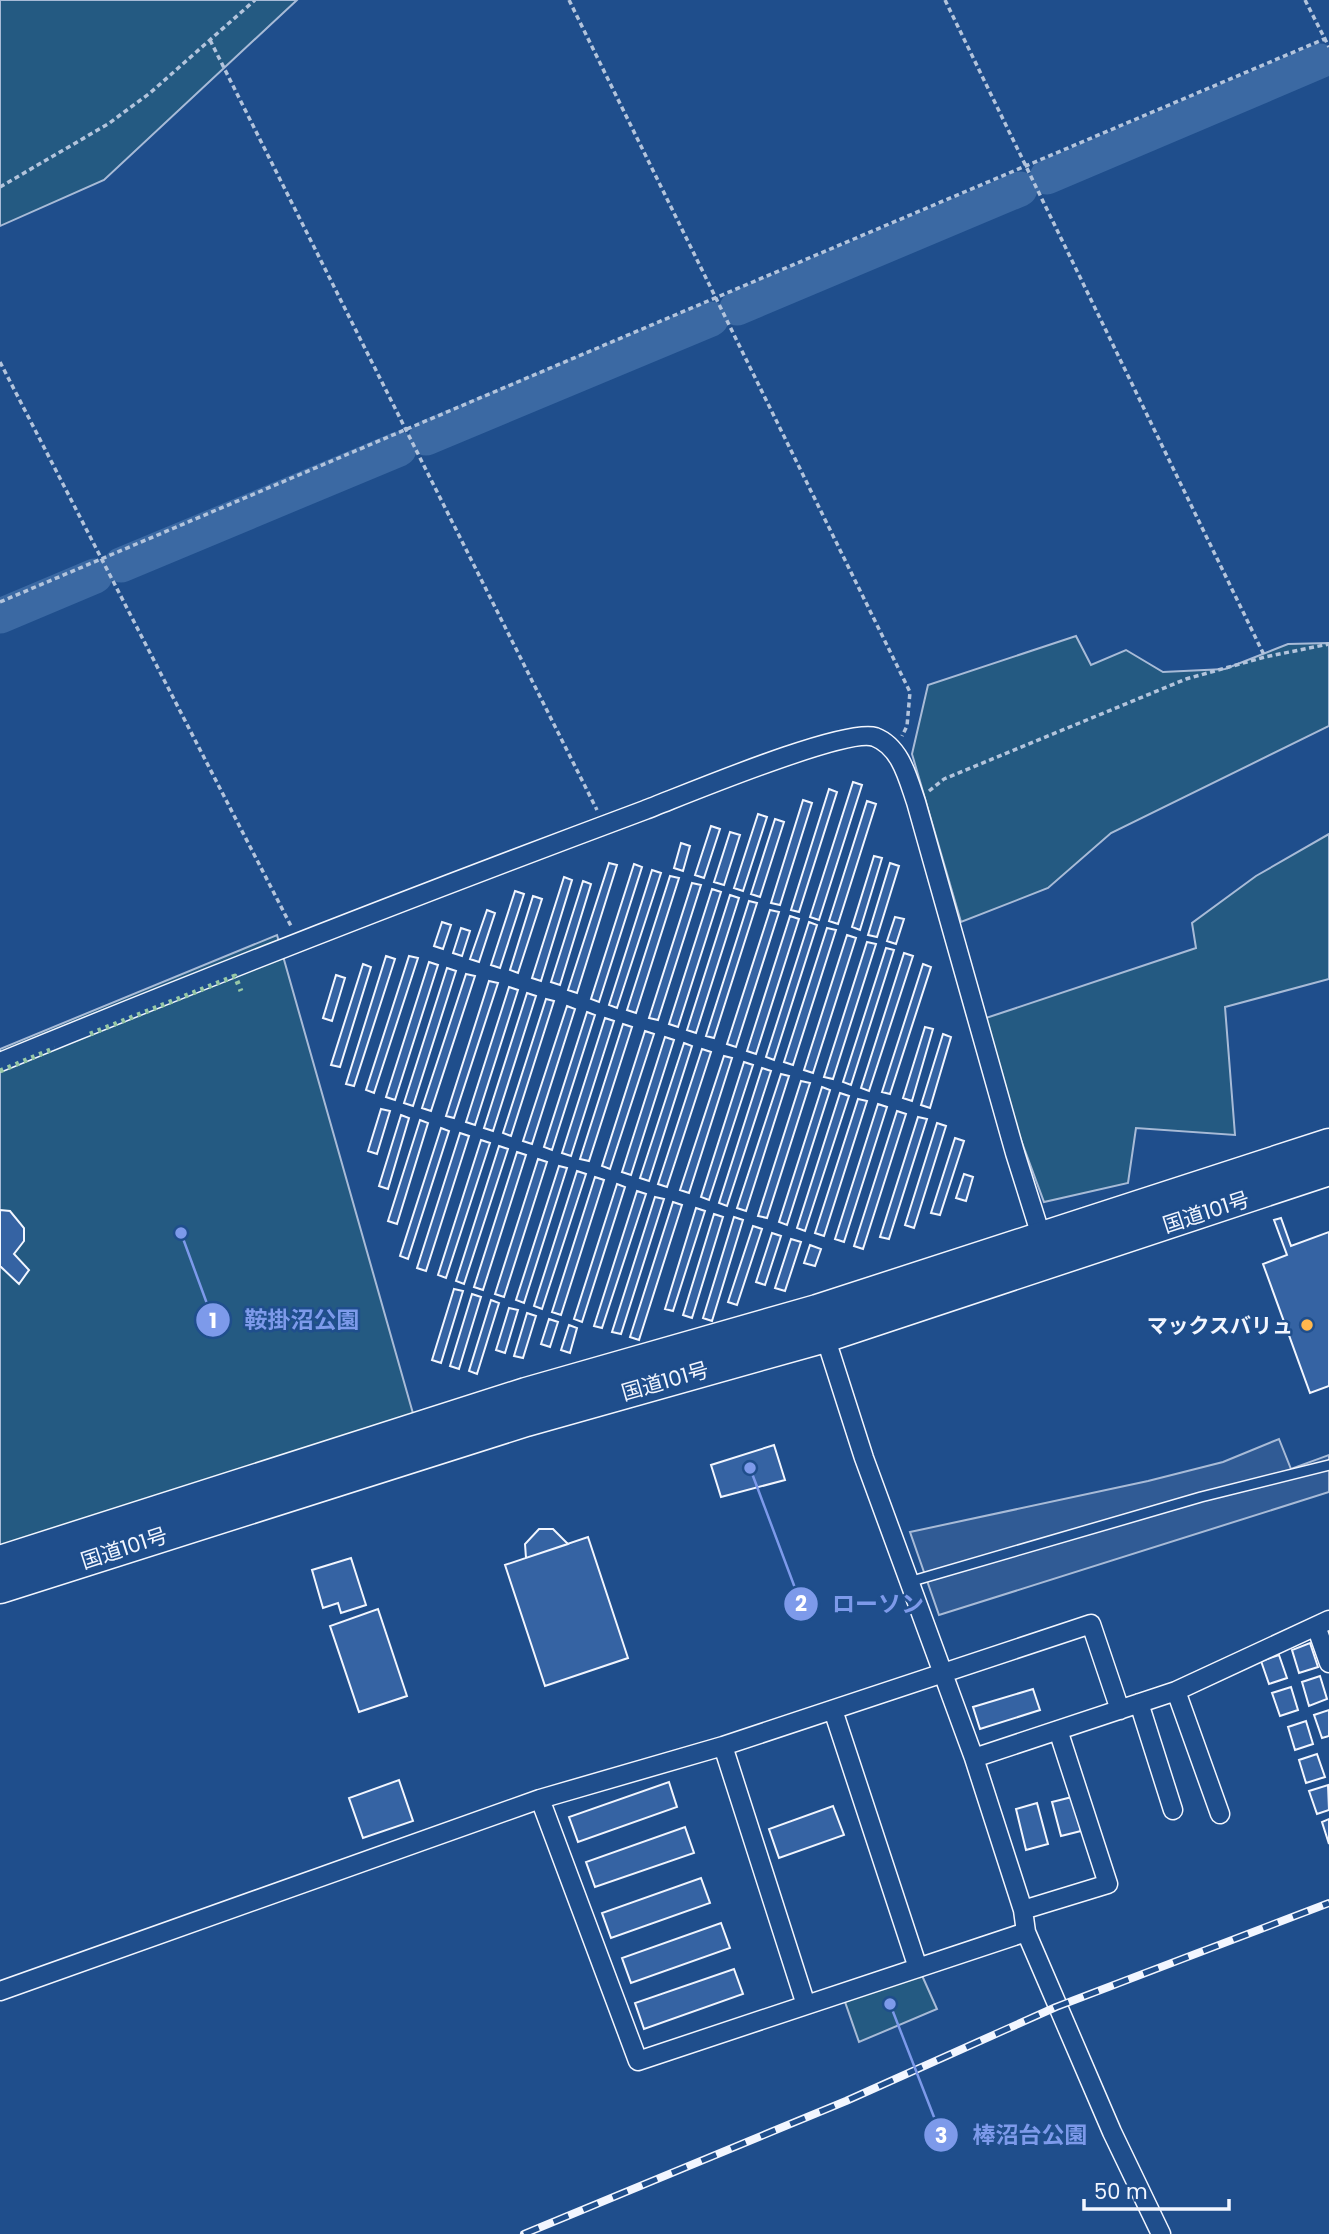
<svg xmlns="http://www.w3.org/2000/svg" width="1329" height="2234" font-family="Poppins,'Noto Sans JP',sans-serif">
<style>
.green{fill:#245a82;stroke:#a8bbd7;stroke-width:2}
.parking{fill:#305b95;stroke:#a8bbd7;stroke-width:2}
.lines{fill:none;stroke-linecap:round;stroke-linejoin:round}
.river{stroke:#3b69a3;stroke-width:35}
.building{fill:#3563a3;stroke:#f2f6ff;stroke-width:2}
.service-casing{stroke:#f2f6ff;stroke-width:12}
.minor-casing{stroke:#f2f6ff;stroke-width:21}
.trunk-casing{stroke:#f2f6ff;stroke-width:33}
.path{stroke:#b3c4dc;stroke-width:3.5;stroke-dasharray:5 3.5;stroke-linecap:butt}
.service{stroke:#1f4e8c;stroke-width:9}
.minor{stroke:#1f4e8c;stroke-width:18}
.trunk{stroke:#1f4e8c;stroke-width:30}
.rail-casing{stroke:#f2f6ff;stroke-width:8}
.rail{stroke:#1f4e8c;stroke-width:5;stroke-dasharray:16;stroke-linecap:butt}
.hedge{stroke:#97c8a6;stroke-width:5;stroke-dasharray:3.5 5;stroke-linecap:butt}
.poi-dot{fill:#ffb74d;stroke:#1f4e8c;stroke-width:2.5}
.labels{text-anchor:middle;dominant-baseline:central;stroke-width:5;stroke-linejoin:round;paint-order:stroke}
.street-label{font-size:21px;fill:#f2f6ff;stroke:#1f4e8c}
.poi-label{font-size:21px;font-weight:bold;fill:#f2f6ff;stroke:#1f4e8c;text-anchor:end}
.leader{fill:none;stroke:#7d9aea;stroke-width:2.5}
.callout-dot{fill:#7d9aea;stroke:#1f4e8c;stroke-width:2.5}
.mark-label{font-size:21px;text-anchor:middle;font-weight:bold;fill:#fff}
.callout-label{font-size:23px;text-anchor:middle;font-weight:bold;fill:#7d9aea;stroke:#1f4e8c;stroke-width:5;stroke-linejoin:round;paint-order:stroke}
</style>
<rect width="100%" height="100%" fill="#1f4e8c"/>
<!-- green -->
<path class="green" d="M0 0H297L104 180 0 226Z
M1076 636 1091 665 1126 650 1163 672 1225 669 1288 644 1329 643V726L1111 833 1048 888 961 922 912 754 928 685Z
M1329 834V979L1225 1007 1235 1135 1136 1128 1128 1183 1044 1202 977 1021 1196 948 1192 923 1256 876Z
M277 935 414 1417 0 1546V1049Z
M920 1971 937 2009 859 2042 844 1999Z"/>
<!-- parking -->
<path class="parking" d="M1279 1439 1291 1469 1329 1455V1492L939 1615 910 1532 1148 1481 1223 1462Z"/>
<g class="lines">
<!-- river -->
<path class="river" d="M1047 177 1320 61
M737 308 1020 189
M426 438 711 319
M121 565 399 449
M0 616 95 576"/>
</g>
<!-- building -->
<path class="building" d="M853 782 862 785 819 920 810 917Z
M829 789 837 792 799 912 791 910Z
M803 800 812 803 780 905 771 903Z
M867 801 876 804 838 924 829 921Z
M758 814 767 817 743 891 734 888Z
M775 819 784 822 760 897 751 894Z
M711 826 720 829 704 878 695 875Z
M730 832 740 835 724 885 714 882Z
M681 843 690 846 683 871 674 868Z
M874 856 882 858 860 930 852 927Z
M609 863 617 865 577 993 568 990Z
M890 863 899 866 877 937 868 935Z
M634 864 642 867 599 1002 591 999Z
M652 870 661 873 617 1008 609 1005Z
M670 876 679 878 636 1013 627 1010Z
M564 877 572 880 541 981 532 978Z
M583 881 591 884 560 985 551 982Z
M692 883 701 885 658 1020 649 1018Z
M712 889 721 892 678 1027 669 1024Z
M515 891 524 894 500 968 491 965Z
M730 895 739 898 696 1033 687 1030Z
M533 896 542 899 518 973 510 970Z
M749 901 757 903 714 1038 706 1036Z
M487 910 495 913 479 962 470 959Z
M770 910 779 912 736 1047 727 1044Z
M790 916 799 919 756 1054 747 1051Z
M895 917 904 919 896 944 887 941Z
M442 922 451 925 443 949 434 946Z
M809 922 817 925 774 1060 766 1057Z
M461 928 470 931 462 956 453 953Z
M827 928 836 930 793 1065 784 1062Z
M847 935 856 938 813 1073 804 1070Z
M867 942 876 944 833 1079 824 1077Z
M886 948 894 950 851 1085 843 1082Z
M904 953 913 956 869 1091 861 1088Z
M386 956 395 959 354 1086 346 1084Z
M409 956 418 958 374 1093 366 1090Z
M429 962 438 965 395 1100 386 1097Z
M363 964 371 967 340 1067 331 1065Z
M923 964 931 967 890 1094 882 1092Z
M447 968 456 971 413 1106 404 1103Z
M466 974 475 976 431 1111 422 1108Z
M336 975 345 978 332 1021 323 1018Z
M489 981 498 983 454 1118 446 1116Z
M509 987 518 990 475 1125 466 1122Z
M527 993 536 996 493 1131 484 1128Z
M546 999 554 1001 511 1136 503 1133Z
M567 1006 575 1009 532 1144 523 1141Z
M587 1012 595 1015 552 1150 544 1147Z
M605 1018 614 1021 571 1156 562 1153Z
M623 1024 632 1027 589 1161 580 1159Z
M925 1027 933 1029 912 1101 903 1098Z
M645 1031 654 1034 610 1169 602 1166Z
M943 1034 951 1037 930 1108 921 1105Z
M665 1037 674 1040 631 1175 622 1172Z
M684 1043 692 1046 649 1181 640 1178Z
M702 1049 711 1052 667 1187 658 1184Z
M724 1056 732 1058 689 1193 680 1190Z
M744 1062 753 1065 709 1200 701 1197Z
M762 1068 771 1071 727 1206 719 1203Z
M781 1074 789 1076 746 1211 737 1208Z
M801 1081 810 1083 767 1218 758 1216Z
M822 1087 830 1090 787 1225 779 1222Z
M840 1093 849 1096 805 1231 797 1228Z
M858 1099 867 1101 824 1236 815 1233Z
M878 1104 887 1107 844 1242 835 1239Z
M381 1109 390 1111 377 1154 368 1151Z
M897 1111 906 1114 863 1249 854 1246Z
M401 1115 409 1118 388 1189 379 1186Z
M918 1117 927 1119 889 1239 880 1237Z
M420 1120 428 1123 397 1224 388 1221Z
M937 1123 946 1126 914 1228 905 1225Z
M441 1128 449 1131 408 1259 400 1256Z
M460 1133 469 1136 426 1271 417 1268Z
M955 1138 964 1141 940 1215 931 1213Z
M481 1140 490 1143 446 1278 438 1275Z
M499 1146 508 1149 464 1284 456 1281Z
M517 1152 526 1155 483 1290 474 1287Z
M538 1159 547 1162 504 1297 495 1294Z
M559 1166 567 1168 524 1303 516 1300Z
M577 1171 586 1174 542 1309 534 1306Z
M964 1174 973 1177 966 1201 956 1198Z
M595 1177 604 1180 561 1315 552 1312Z
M617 1184 625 1187 582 1322 574 1319Z
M637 1191 646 1194 602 1328 594 1326Z
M655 1197 664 1199 621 1334 612 1332Z
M673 1202 682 1205 639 1340 630 1337Z
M696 1208 705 1211 673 1311 665 1309Z
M0 1210 10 1211 24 1228V1241L14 1254 29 1270 19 1284 0 1266Z
M714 1214 723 1217 692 1318 683 1315Z
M734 1217 743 1220 712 1321 703 1318Z
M1281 1218 1291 1246 1329 1232V1386L1310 1393 1263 1264 1287 1255 1274 1220Z
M753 1226 762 1229 737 1305 728 1302Z
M772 1233 781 1236 765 1285 756 1282Z
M791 1239 801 1242 785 1291 775 1288Z
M810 1245 821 1249 815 1266 804 1263Z
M454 1289 463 1291 441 1363 432 1360Z
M472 1294 481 1297 459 1369 450 1366Z
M491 1300 499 1303 477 1374 469 1371Z
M509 1308 518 1310 505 1353 496 1350Z
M527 1313 536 1316 523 1358 514 1356Z
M549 1319 558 1322 550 1347 541 1344Z
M569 1325 577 1328 570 1353 561 1350Z
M774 1445 785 1480 721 1497 711 1465Z
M539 1529H553L568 1544 526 1558 525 1544Z
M588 1537 628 1658 545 1686 505 1565Z
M351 1558 366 1605 341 1613 338 1603 323 1608 312 1570Z
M378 1609 407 1696 359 1712 330 1626Z
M1310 1643 1318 1667 1299 1673 1292 1650Z
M1279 1655 1287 1678 1269 1684 1261 1661Z
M1320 1676 1327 1699 1309 1706 1302 1682Z
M1291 1687 1298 1710 1280 1716 1272 1693Z
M1033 1689 1040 1710 980 1729 973 1707Z
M1329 1710V1736L1322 1738 1314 1715Z
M1306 1721 1313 1744 1295 1750 1288 1727Z
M1317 1754 1325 1777 1306 1783 1299 1760Z
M399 1780 413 1821 363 1838 349 1798Z
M669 1782 677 1807 578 1842 569 1817Z
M1328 1785 1329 1810 1317 1814 1309 1791Z
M1072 1797 1081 1831 1061 1836 1052 1802Z
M1037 1803 1048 1844 1026 1850 1016 1809Z
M833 1806 844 1835 779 1858 769 1829Z
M1329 1819V1844L1322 1822Z
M685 1827 694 1853 595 1887 586 1862Z
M701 1878 710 1903 611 1938 602 1913Z
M721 1923 730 1948 631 1983 622 1958Z
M734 1969 743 1994 644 2029 635 2003Z"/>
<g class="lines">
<!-- service casing -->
<g class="service-casing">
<path id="service" d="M909 1582 1201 1497 1329 1465"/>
</g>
<!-- minor casing -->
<g class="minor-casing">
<path id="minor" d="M0 1062C214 974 428 891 645 810 682 796 845 727 875 737 901 747 908 779 916 802L1015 1153 1042 1239
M823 1330 864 1458 974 1758 1023 1910 1026 1932 1112 2132 1161 2234
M1316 1626 1329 1663
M1176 1691 1220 1814
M1139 1703 1173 1810
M833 1710 918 1968
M723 1746 806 2005
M974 1758 1176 1691 1329 1620
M540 1799 638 2061 1026 1932
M1023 1910 1108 1884 1058 1730
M0 1991 540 1799 723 1746 1091 1624 1120 1710"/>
</g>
<!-- trunk casing -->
<g class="trunk-casing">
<path id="trunk" d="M0 1561 526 1393 817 1310 1329 1144
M0 1588 526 1421 825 1337 1329 1170"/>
</g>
<!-- path -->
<path class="path" d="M569 0 910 692 907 726 902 736
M945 0 1265 657
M1305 0 1329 47
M210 40 597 810
M0 187 108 124 150 93 255 0
M0 362 291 926
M0 602 1329 37
M929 791 944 779 1186 679 1265 657 1329 644"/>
<!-- service -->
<use href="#service" class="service"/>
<!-- minor -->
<use href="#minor" class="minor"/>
<!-- trunk -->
<use href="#trunk" class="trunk"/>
<!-- rail casing -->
<g class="rail-casing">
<path id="rail" d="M524 2234 846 2101 1056 2007 1329 1903"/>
</g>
<!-- rail -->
<use href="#rail" class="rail"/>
<!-- hedge -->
<path class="hedge" d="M90 1034 235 976 241 991
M0 1071 55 1048"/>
</g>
<!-- markers -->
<circle class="poi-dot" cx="1307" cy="1325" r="7"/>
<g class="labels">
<!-- street labels -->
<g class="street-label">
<text transform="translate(1206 1212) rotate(-18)">国道101号</text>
<text transform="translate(665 1381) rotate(-16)">国道101号</text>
<text transform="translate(124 1548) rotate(-18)">国道101号</text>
</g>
<!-- poi labels -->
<g class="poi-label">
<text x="1293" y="1325">マックスバリュ</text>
</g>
</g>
<!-- callouts -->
<path class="leader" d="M181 1233L213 1320M750 1468L801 1604M890 2004L941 2135"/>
<g class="callout-dot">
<circle cx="181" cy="1233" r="7"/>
<circle cx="750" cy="1468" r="7"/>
<circle cx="890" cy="2004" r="7"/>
<circle cx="213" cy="1320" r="18"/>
<circle cx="801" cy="1604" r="18"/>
<circle cx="941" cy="2135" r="18"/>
</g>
<g class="mark-label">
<text x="213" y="1328">1</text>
<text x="801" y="1611">2</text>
<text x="941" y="2143">3</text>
</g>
<g class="callout-label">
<text x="302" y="1328">鞍掛沼公園</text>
<text x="878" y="1612">ローソン</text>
<text x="1030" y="2143">棒沼台公園</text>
</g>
<!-- scale -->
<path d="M1084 2199v10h145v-10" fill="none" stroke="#f2f6ff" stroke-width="3.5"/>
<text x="1094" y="2199" font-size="21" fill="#f2f6ff" stroke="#1f4e8c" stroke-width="5" paint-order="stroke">50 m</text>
</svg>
